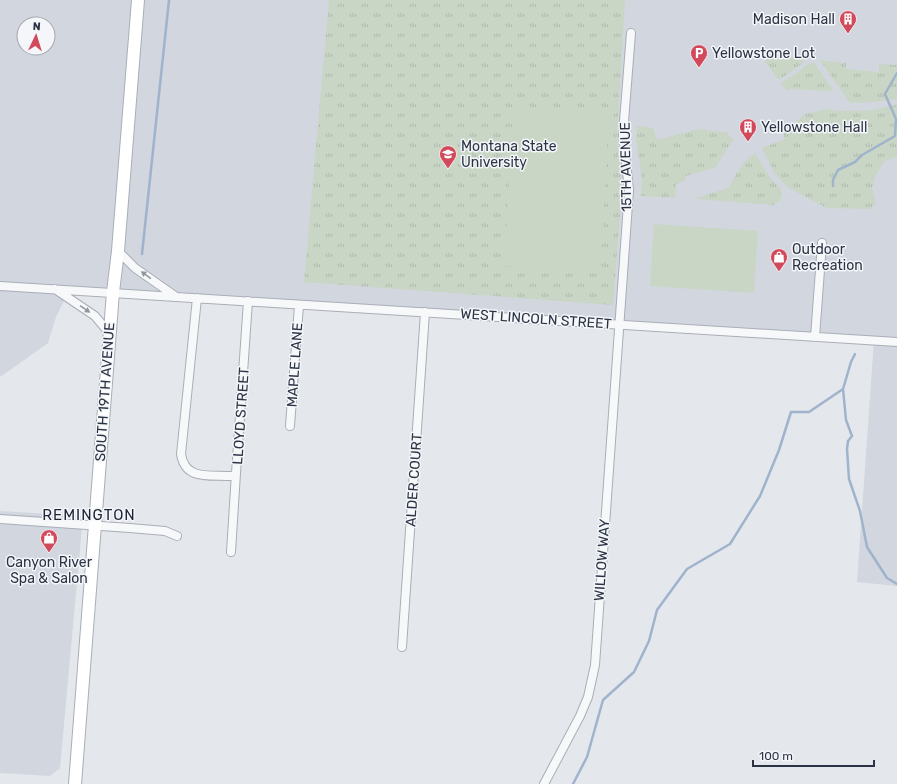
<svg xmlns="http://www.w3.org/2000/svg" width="897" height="784" font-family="Rubik,sans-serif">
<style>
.built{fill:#d2d6de;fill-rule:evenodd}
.grass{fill:url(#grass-tufts)}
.garden{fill:#c9d6c5}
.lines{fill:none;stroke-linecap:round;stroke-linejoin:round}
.stream{stroke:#9fb4cc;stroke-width:2.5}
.street-casing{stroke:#a9aeb7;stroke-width:10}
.secondary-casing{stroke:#a9aeb7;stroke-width:14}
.street{stroke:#f7f8fa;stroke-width:8}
.secondary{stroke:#fff;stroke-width:12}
.oneway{fill:#9196a0}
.labels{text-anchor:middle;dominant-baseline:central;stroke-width:3;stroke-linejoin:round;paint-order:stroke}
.poi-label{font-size:14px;fill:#2b3445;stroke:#f4f6f9;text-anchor:start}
.street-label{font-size:14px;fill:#2b3445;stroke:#f4f6f9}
.neighbourhood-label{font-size:15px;letter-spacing:1px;fill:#1d2536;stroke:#f4f6f9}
</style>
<defs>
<pattern id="grass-tufts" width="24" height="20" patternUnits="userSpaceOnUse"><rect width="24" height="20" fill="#c9d6c5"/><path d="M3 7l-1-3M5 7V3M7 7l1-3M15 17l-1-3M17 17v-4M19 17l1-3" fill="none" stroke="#adb8ab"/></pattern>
</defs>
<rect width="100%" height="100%" fill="#e4e7ec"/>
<!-- built -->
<path class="built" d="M0 0H897V586L857 582 874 340 70 289 56 317 48 343 3 375 0 376ZM24 24H48V48H24Z
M0 511 83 516 60 768 50 776 0 773Z"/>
<!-- grass -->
<path class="grass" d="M329 0H625L617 136 622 188 613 305 304 282Z
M769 56 803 58V63L779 80 765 62 766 58Z
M820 60 846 63V69L879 72V64L897 65V99L873 102 850 103Z
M810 63H814L834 91 790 89 787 91 781 84Z
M895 105 897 106V156L885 161 876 175 872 188 876 203 870 209 827 208 787 187 775 174 762 148 785 139 783 133 805 114 827 109 842 111 873 110Z
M637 126 653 128 657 140 698 129 729 133 728 136 734 139 715 168 685 176 686 180 676 184 675 198 641 196 642 179 636 140Z
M755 153 770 178 780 188 782 195 779 201 774 205 695 199 729 187C736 174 742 162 755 153Z"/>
<!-- garden -->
<path class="garden" d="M514 107 609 114 600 273 504 266Z
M654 224 758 231 754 293 650 286Z"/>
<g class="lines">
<!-- stream -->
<path class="stream" d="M833 186V180L838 170 855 162 862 155 895 136 896 119 885 94 897 73
M142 254 169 0
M843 389 846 420 852 436 848 441 847 449 849 479 860 511 867 547 887 578 897 584
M573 784 587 757 603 700 634 672 649 641 657 610 687 569 730 544 760 496 779 450 791 412H809L843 389 851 362 855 354"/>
<!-- street casing -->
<g class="street-casing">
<path id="street" d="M118 251 135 268 175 296
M0 286 897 342
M55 289 95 316 110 334
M197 298 181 454C185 480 208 475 228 476H233L236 473 248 301
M815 337 822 243
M290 426 299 305
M0 519 130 528 165 531 177 536
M231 552 236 473
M402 647 425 312
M544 784 580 716 588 697 595 665 629 190 623 134 631 33"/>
</g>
<!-- secondary casing -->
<g class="secondary-casing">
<path id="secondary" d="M75 784 113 292 118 251 138 0"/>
</g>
<!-- street -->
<use href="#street" class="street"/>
<!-- secondary -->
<use href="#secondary" class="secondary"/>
</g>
<!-- one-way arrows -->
<defs><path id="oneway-solid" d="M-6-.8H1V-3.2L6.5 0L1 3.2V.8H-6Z"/></defs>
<g class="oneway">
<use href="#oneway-solid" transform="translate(146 275) rotate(-144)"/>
<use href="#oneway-solid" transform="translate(85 309) rotate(34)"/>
</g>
<!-- icons -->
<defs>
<g id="building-pin" transform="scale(0.9)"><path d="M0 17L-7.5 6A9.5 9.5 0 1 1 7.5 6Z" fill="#d1495b" stroke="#f4f6f9"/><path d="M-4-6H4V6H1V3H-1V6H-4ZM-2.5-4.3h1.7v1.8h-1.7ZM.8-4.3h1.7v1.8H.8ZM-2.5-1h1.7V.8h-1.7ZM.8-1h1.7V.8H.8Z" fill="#fff"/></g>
<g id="parking-pin" transform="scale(0.9)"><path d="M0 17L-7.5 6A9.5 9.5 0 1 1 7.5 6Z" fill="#d1495b" stroke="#f4f6f9"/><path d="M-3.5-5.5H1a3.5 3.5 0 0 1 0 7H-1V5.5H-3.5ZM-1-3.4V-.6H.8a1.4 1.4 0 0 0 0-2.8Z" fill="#fff"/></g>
<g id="university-pin" transform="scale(0.9)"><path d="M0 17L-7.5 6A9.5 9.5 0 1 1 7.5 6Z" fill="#d1495b" stroke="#f4f6f9"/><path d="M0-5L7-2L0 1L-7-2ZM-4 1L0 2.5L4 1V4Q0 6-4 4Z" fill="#fff"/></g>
<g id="shop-pin" transform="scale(0.9)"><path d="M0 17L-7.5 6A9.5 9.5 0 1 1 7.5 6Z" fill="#d1495b" stroke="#f4f6f9"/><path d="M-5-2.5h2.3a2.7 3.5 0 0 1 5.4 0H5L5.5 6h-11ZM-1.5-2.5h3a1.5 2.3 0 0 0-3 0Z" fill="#fff"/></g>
</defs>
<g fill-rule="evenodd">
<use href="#building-pin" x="848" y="19"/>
<use href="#parking-pin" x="699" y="53"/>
<use href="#building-pin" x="748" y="127"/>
<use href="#university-pin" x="448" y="154"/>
<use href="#shop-pin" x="779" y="257"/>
<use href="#shop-pin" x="49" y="538"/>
</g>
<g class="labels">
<!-- poi labels -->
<g class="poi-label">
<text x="835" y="19" text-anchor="end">Madison Hall</text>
<text x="712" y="53">Yellowstone Lot</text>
<text x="761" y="127">Yellowstone Hall</text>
<text x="461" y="146">Montana State<tspan x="461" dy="16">University</tspan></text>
<text x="792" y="249">Outdoor<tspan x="792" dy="16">Recreation</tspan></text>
<text x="49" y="562" text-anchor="middle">Canyon River<tspan x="49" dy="16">Spa &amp; Salon</tspan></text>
</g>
<!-- street labels -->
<g class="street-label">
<text transform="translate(626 167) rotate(-91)">15TH AVENUE</text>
<text transform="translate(536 319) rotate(4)">WEST LINCOLN STREET</text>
<text transform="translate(295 365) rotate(-86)">MAPLE LANE</text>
<text transform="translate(105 392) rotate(-86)">SOUTH 19TH AVENUE</text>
<text transform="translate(241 416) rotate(-86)">LLOYD STREET</text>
<text transform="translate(414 480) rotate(-86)">ALDER COURT</text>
<text transform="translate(602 560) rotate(-86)">WILLOW WAY</text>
</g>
<!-- neighbourhood labels -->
<g class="neighbourhood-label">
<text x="89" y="515">REMINGTON</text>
</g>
</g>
<!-- north arrow -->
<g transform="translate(36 36) rotate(4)"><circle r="19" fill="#f4f6f9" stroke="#a4a8b1"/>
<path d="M0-3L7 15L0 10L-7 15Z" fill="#d1495b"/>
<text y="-6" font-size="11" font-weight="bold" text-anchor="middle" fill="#2b3445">N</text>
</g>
<!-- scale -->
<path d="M753 760v6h121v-6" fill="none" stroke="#2b3445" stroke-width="2"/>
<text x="759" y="760" font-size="12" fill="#2b3445" stroke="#f4f6f9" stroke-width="3" paint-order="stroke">100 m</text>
</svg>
